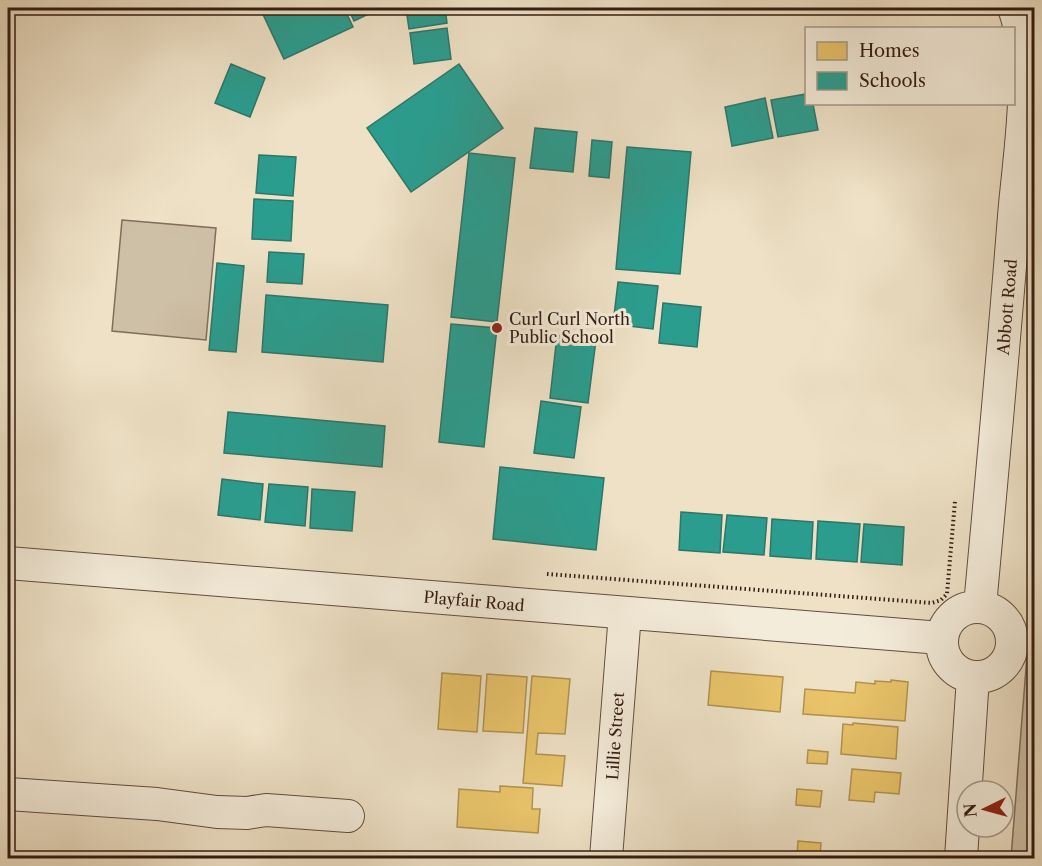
<svg xmlns="http://www.w3.org/2000/svg" width="1042" height="866" font-family="'Libre Caslon Text',serif">
<style>
.green{fill:#cec0a7;stroke:#806e5c;stroke-width:1.5}
.homes{fill:#e9c46a;stroke:#b29250;stroke-width:1.5}
.schools{fill:#2a9d8f;stroke:#2d766a;stroke-width:1.5}
.lines{fill:none;stroke-linecap:round;stroke-linejoin:round}
.minor-casing{stroke:#624d3f;stroke-width:34}
.path{stroke:#331c12;stroke-width:4;stroke-dasharray:1.5 3;stroke-linecap:butt}
.minor{stroke:#f4ecda;stroke-width:32}
.poi-dot{fill:#8f2418;stroke:#f4ecda;stroke-width:2}
.labels{text-anchor:middle;dominant-baseline:central;stroke-width:6;stroke-linejoin:round;paint-order:stroke}
.street-label{font-size:16px;fill:#331c12;stroke:#f4ecda}
.poi-label{font-size:16px;fill:#331c12;stroke:#f4ecda;text-anchor:start}
</style>
<rect width="100%" height="100%" fill="#eee1c6"/>
<filter id="stains"><feTurbulence type="fractalNoise" baseFrequency=".00333" numOctaves="4"/><feColorMatrix values="0 0 0 0 .2 0 0 0 0 .09 0 0 0 0 .02 0 0 0 .5 -.17"/></filter>
<radialGradient id="worn" r=".72"><stop offset=".6" stop-color="#630" stop-opacity="0"/><stop offset="1" stop-color="#630" stop-opacity=".3"/></radialGradient>
<!-- green -->
<path class="green" d="M122 220 216 228 206 340 112 331Z
M1034 567V858H1011Z"/>
<!-- homes -->
<path class="homes" d="M711 671 783 677 780 712 708 705Z
M442 673 481 676 477 732 438 729Z
M487 674 527 677 523 733 483 731Z
M532 676 570 679 565 734 538 733 536 754 565 756 562 786 523 783Z
M891 680 908 682 905 721 803 714 805 689 855 693 856 682 875 684V681L891 682Z
M853 723 898 727 896 759 841 754 843 724 853 725Z
M808 750 828 752 827 764 807 763Z
M852 769 901 773 899 794 875 792 874 802 849 800Z
M500 786 533 788 532 809H540L538 833 457 827 459 789 500 792Z
M797 789 822 791 820 807 796 805Z
M798 841 821 843 820 856 797 855Z"/>
<!-- schools -->
<path class="schools" d="M260 8H344L353 27 284 59Z
M348 8H381L354 21Z
M406 8H445L447 23 409 29Z
M447 28 451 59 414 64 410 33Z
M231 64 265 78 250 117 215 103Z
M459 64 503 128 411 192 367 128Z
M806 94V104H813L818 130 778 137 771 100Z
M765 98 773 138 732 146 725 107Z
M535 128 577 132 573 172 530 168Z
M592 140 612 142 609 178 589 176Z
M627 147 691 152 680 274 616 269Z
M469 153 515 158 497 322 451 317Z
M259 155 296 157 293 196 256 193Z
M254 199 293 201 291 241 252 239Z
M269 252 304 254 302 284 267 282Z
M217 263 244 266 236 352 209 350Z
M618 282 658 286 653 329 613 324Z
M266 295 388 305 383 362 262 352Z
M663 303 701 307 697 347 659 343Z
M451 324 497 328 484 447 439 442Z
M557 335 596 340 588 403 550 398Z
M541 401 581 407 574 458 534 453Z
M228 412 385 426 382 467 224 453Z
M500 467 604 478 596 550 493 539Z
M222 479 263 484 260 520 218 515Z
M269 484 308 487 305 526 265 522Z
M312 489 355 492 352 531 310 528Z
M681 512 722 515 720 553 679 550Z
M727 515 767 518 764 555 723 552Z
M772 519 813 522 811 559 770 556Z
M818 521 860 524 857 562 816 559Z
M864 524 904 527 902 565 861 562Z"/>
<g class="lines">
<!-- minor casing -->
<g class="minor-casing">
<path id="minor" d="M8 563 941 638
M980 606C992 476 1004 346 1014 216 1019 154 1035 65 1014 8
M942 642a35 35 0 1 1 70 0a35 35 0 1 1-70 0Z
M8 794 157 804 217 812 247 813 266 810 348 816
M606 858 625 613
M961 858 973 677"/>
</g>
<!-- path -->
<path class="path" d="M1031 506 1029 539H1034
M547 574 932 603 941 600 947 594 955 501"/>
<!-- minor -->
<use href="#minor" class="minor"/>
</g>
<!-- markers -->
<circle class="poi-dot" cx="497" cy="328" r="6"/>
<g class="labels">
<!-- street labels -->
<g class="street-label">
<text transform="translate(1007 307) rotate(-85)">Abbott Road</text>
<text transform="translate(474 601) rotate(5)">Playfair Road</text>
<text transform="translate(615 736) rotate(-86)">Lillie Street</text>
</g>
<!-- poi labels -->
<g class="poi-label">
<text x="509" y="319">Curl Curl North<tspan x="509" dy="18">Public School</tspan></text>
</g>
</g>
<!-- margin -->
<rect width="1042" height="866" fill="none" stroke="#eee1c6" stroke-width="30"/>
<rect x="9" y="9" width="1024" height="848" fill="none" stroke="#331c12" stroke-width="3"/>
<rect x="15" y="15" width="1012" height="836" fill="none" stroke="#331c12" stroke-width="1.5"/>
<!-- legend -->
<rect x="805" y="27" width="210" height="78" fill="#f4ecda" stroke="#a7998a" stroke-width="1.5"/>
<rect x="817" y="42" width="30" height="18" fill="#e9c46a" stroke="#a7998a" stroke-width="1.5"/>
<text x="859" y="57" font-size="18" fill="#331c12">Homes</text>
<rect x="817" y="72" width="30" height="18" fill="#2a9d8f" stroke="#a7998a" stroke-width="1.5"/>
<text x="859" y="87" font-size="18" fill="#331c12">Schools</text>
<!-- north arrow -->
<g transform="translate(985 809) rotate(265)"><circle r="28" fill="#f4ecda" stroke="#a7998a" stroke-width="1.5"/>
<path d="M0-4.5L10 22L0 15L-10 22Z" fill="#8f2418"/>
<text y="-9" font-size="16" font-weight="bold" text-anchor="middle" fill="#331c12">N</text>
</g>
<rect width="100%" height="100%" filter="url(#stains)"/>
<rect width="100%" height="100%" fill="url(#worn)"/>
</svg>
